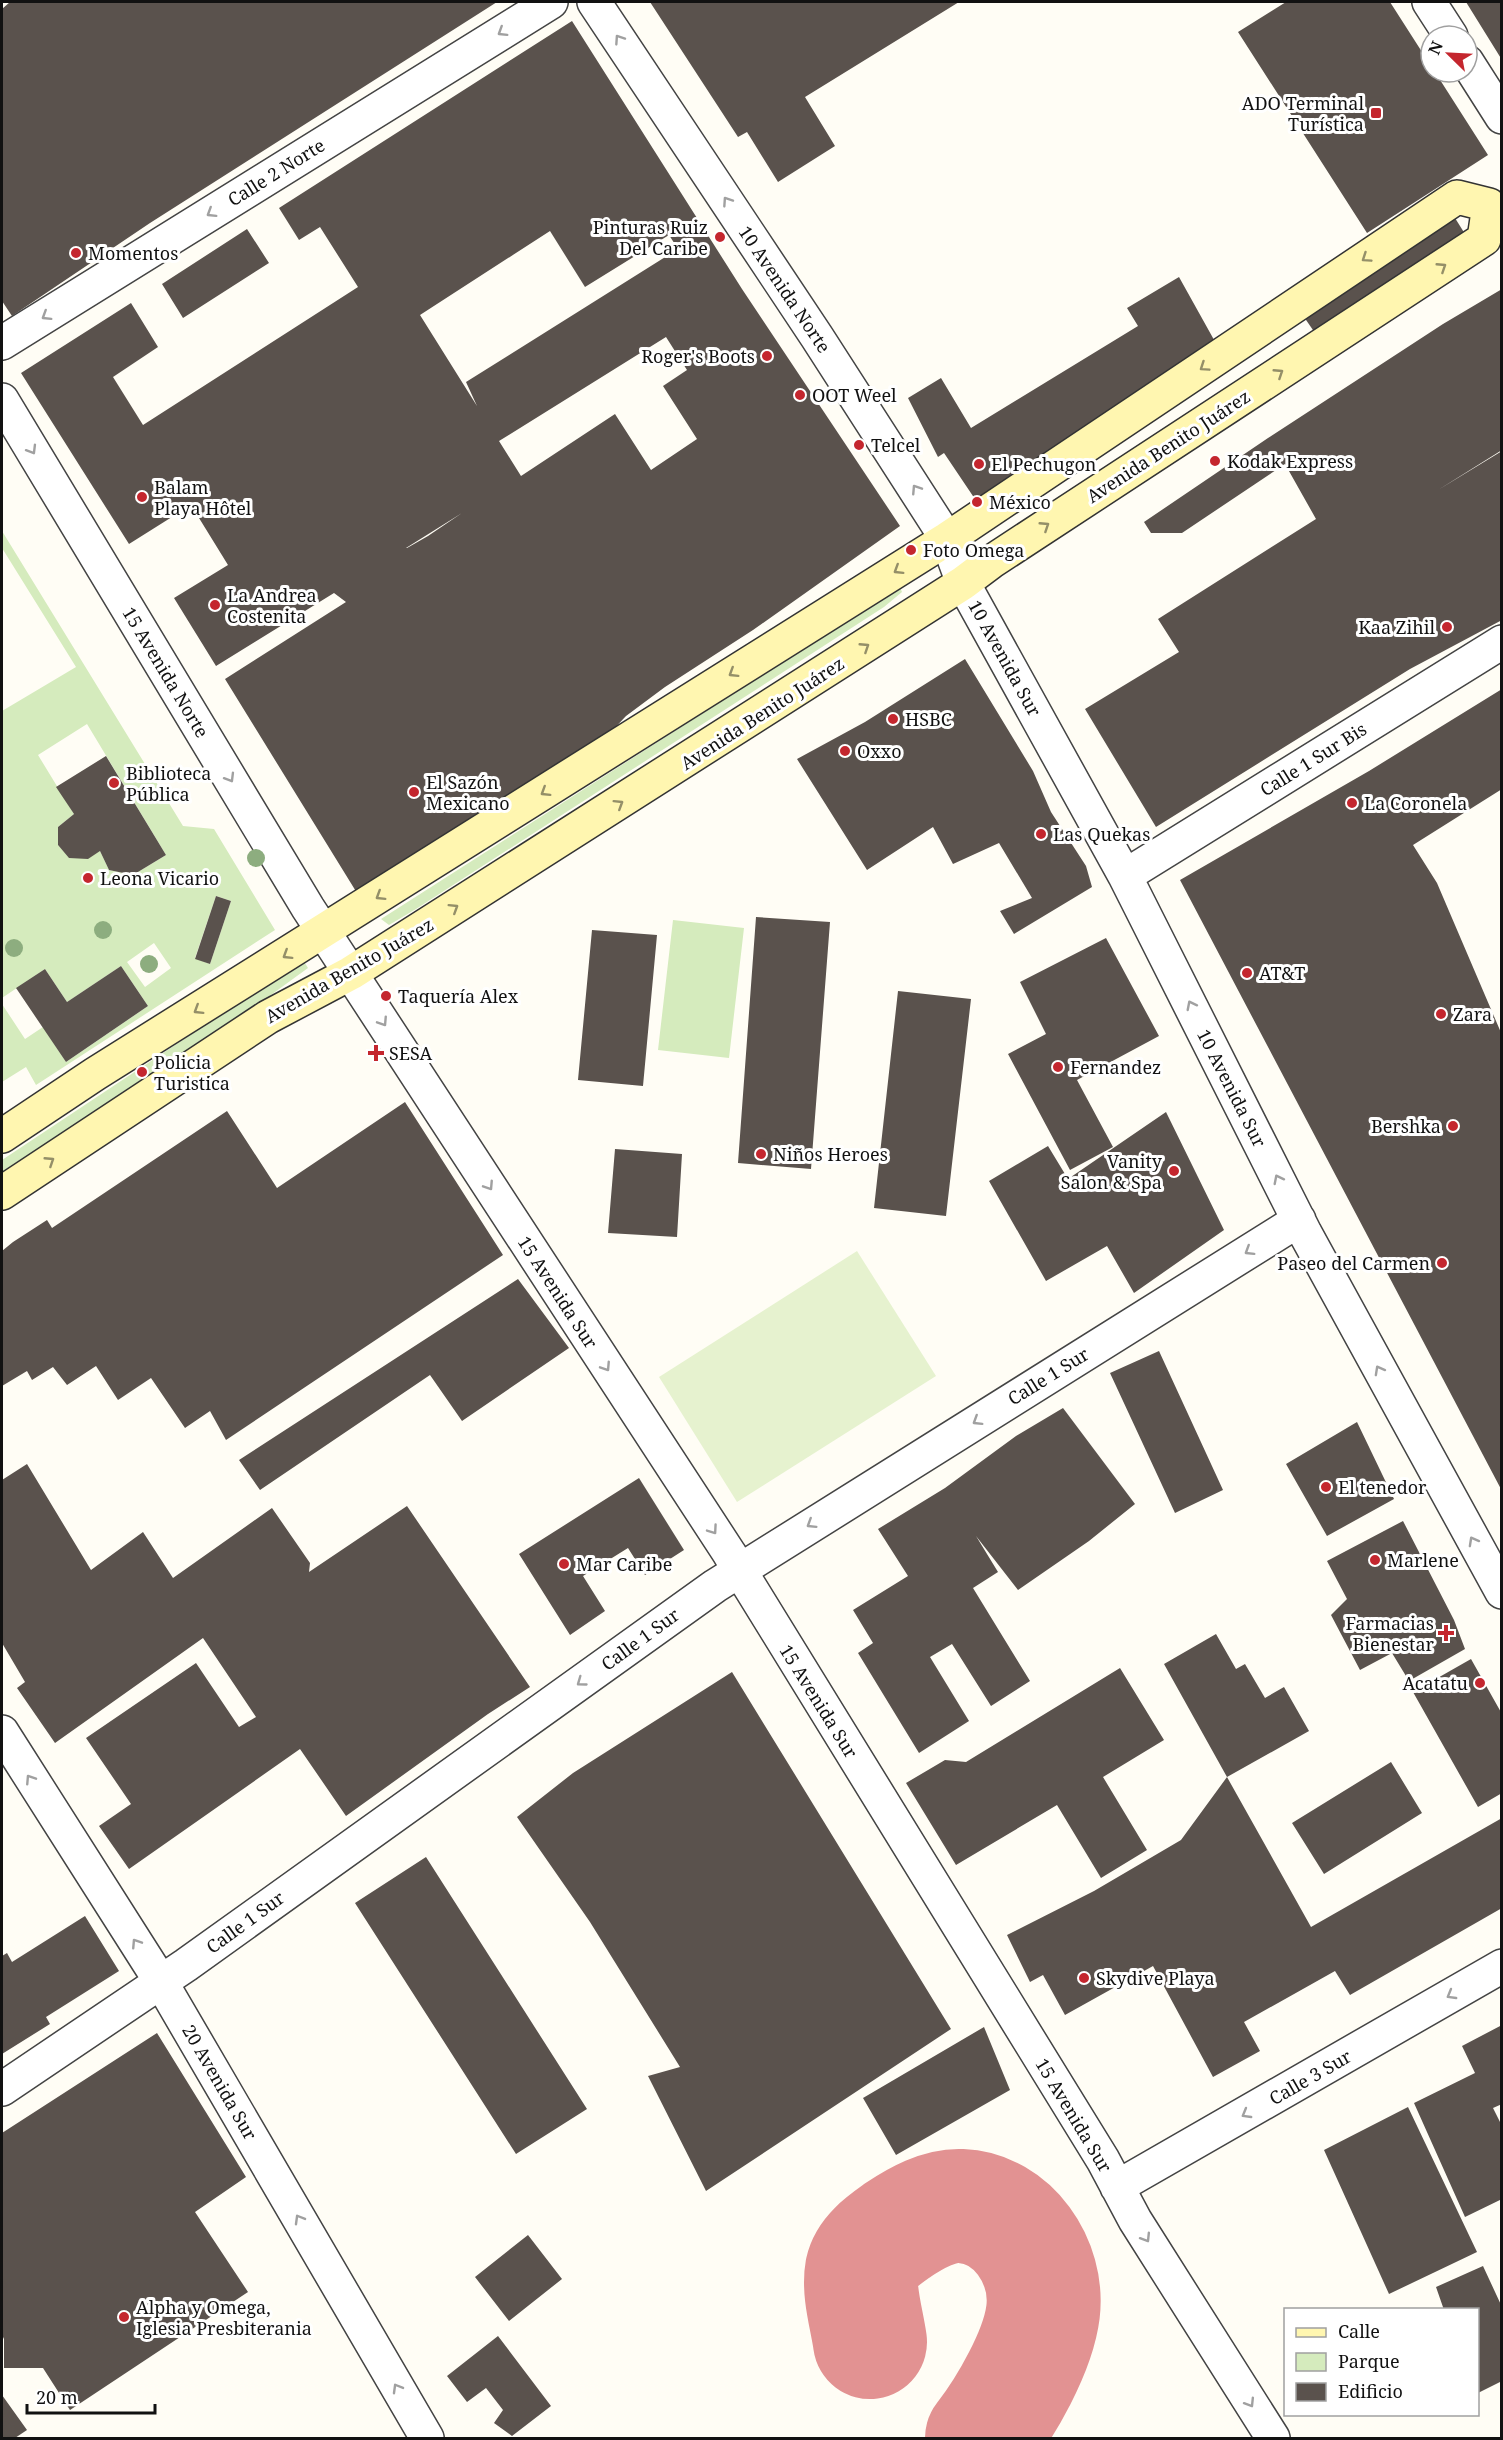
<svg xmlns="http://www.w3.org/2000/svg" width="1503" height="2440" font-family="'Noto Serif',serif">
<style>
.green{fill:#d5ebbd;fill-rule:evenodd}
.pitch{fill:#e6f2cf}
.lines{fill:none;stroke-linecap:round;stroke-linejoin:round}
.taxiway{stroke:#e29292;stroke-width:114}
.building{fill:#5a524d;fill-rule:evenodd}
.street-casing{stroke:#444;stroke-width:36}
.secondary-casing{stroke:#333;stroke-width:36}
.street{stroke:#fff;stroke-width:33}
.secondary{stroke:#fff6b0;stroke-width:33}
.tree{fill:#8dad7f}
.oneway{stroke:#a0a0a0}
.oneway2{stroke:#948f68}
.poi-dot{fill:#c4262e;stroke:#fff;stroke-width:2}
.labels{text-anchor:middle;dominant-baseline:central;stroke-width:6;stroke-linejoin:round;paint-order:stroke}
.poi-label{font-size:18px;fill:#111;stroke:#fff;text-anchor:start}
.street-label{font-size:18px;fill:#111;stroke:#fff}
</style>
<rect width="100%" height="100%" fill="#fffdf5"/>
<!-- green -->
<path class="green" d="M2 531 183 826 214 829 275 930 36 1085 26 1067 2 1082V1004L25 1039 43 1027 66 1062 148 1006 121 966 67 1002 45 969 2 998V711L76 667 2 548ZM87 724 166 855 133 875 109 870 100 851 69 857 58 845V827L74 814 38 755ZM216 896 231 901 210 964 195 958ZM154 943 171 968 145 987 127 962Z
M900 587 902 592 884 607 416 909 389 925 381 919Z
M673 920 744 928 729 1058 658 1050Z
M303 960 308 968 209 1040 2 1173V1160Z"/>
<!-- pitch -->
<path class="pitch" d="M857 1251 936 1376 737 1502 659 1377Z"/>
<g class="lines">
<!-- taxiway -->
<path class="taxiway" d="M870 2342C867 2320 858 2292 862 2270 866 2252 884 2240 898 2230 916 2218 939 2205 961 2206 1013 2208 1049 2262 1043 2312 1038 2352 1006 2407 982 2438"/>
</g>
<!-- building -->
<path class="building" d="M10 2H497L150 223 12 316 2 301V9Z
M650 2H959L805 97 835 146 778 182 747 132 738 137Z
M1286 2H1390L1431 66V72H1435L1488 155 1367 233 1238 32Z
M1466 2H1502V60Z
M572 21 742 289 900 526 753 630 665 687 626 716 611 732 357 893 225 679 346 602 334 593 216 666 174 598 228 565 191 505 129 544 21 373 131 303 158 347 113 377 143 425 358 287 320 227 299 240 279 208ZM550 231 585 287 669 235 678 249 466 382 477 406 420 315ZM666 337 687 370 663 386 697 439 651 470 615 414 521 476 499 441ZM462 513 428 536 407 548H406Z
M1455 218 1465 234 1315 333 1304 317Z
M247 229 269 263 183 318 162 284Z
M1179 277 1218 347 981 508 944 453 938 457 908 398 941 378 971 428 1138 326 1127 308Z
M1502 289V450L1438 490 1502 451V620L1410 669 1156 827 1085 709 1179 652 1158 619 1316 519 1285 464 1182 533H1151L1144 522 1268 438 1443 324Z
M965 659 1033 771 1051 812 1086 866 1092 887 1014 934 1000 911 1032 898 999 843 953 864 933 827 867 870 797 759 865 722Z
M1502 689V789L1413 845 1437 883 1502 1035V1491L1180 880 1369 771Z
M106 756 166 855 133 875 109 870 100 851 88 859 69 858 58 845V827L74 814 56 787Z
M216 896 231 901 210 964 195 959Z
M756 917 830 922 811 1169 738 1163Z
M592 930 657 935 643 1086 578 1080Z
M1106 938 1159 1036 1077 1080 1113 1147 1070 1170 1008 1054 1046 1034 1020 982Z
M121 966 148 1006 66 1062 16 988 45 969 67 1002Z
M898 991 971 999 946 1216 874 1208Z
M405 1102 503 1255 226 1440 210 1411 185 1428 151 1378 118 1400 96 1366 67 1385 53 1367 32 1380 27 1371 2 1386V1251L13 1242 47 1220 52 1228 227 1111 277 1188Z
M1166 1112 1224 1230 1134 1293 1107 1246 1046 1281 989 1181 1048 1146 1068 1179Z
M615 1149 682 1154 677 1237 608 1233Z
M518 1279 569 1348 462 1421 430 1375 260 1490 239 1460Z
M1159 1351 1223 1490 1175 1513 1110 1373Z
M1063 1408 1135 1504 1089 1541 1018 1590 976 1536 998 1572 973 1588 1030 1681 991 1706 952 1644 930 1657 969 1721 919 1753 858 1653 873 1643 853 1610 908 1576 878 1529 945 1488 1016 1436Z
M1357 1422 1394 1499 1327 1536 1286 1464Z
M27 1464 91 1570 143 1532 173 1578 272 1508 310 1563 309 1572 407 1506 530 1687 488 1714 346 1816 300 1749 129 1869 99 1826 131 1804 86 1738 196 1663 239 1727 256 1717 203 1638 55 1743 17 1688 25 1682 2 1643V1480Z
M639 1478 684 1550 645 1575 628 1548 583 1576 605 1611 570 1635 519 1554Z
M1403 1521 1454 1620 1465 1649 1409 1681 1392 1653 1360 1670 1331 1615 1347 1599 1327 1561Z
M1216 1634 1236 1669 1245 1664 1265 1698 1284 1687 1309 1731 1227 1777 1164 1664Z
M1471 1659 1502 1714V1793L1478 1807 1413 1692Z
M1120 1668 1164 1740 1103 1777 1147 1850 1101 1878 1057 1805 956 1865 906 1783 945 1760 966 1762Z
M732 1672 951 2029 706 2191 648 2076 680 2067 590 1922 517 1817 573 1773Z
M1391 1762 1422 1813 1324 1874 1292 1823Z
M1227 1777 1311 1927 1502 1818V1908L1350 1995 1335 1971 1244 2022 1260 2051 1213 2077 1153 1966 1065 2015 1043 1975 1030 1982 1007 1935 1094 1891 1181 1840Z
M426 1857 587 2109 516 2154 355 1903Z
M85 1916 119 1971 46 2017 50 2024 2 2054V1956L7 1953 12 1962Z
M1502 2025V2104L1493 2108 1502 2126V2199L1465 2217 1414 2103 1475 2073 1462 2046Z
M984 2027 1010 2090 896 2155 863 2098Z
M157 2033 246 2177 195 2212 248 2292 70 2410 43 2368H4V2339L2 2335V2133Z
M1408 2107 1477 2252 1389 2294 1324 2150Z
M528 2235 562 2279 509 2321 475 2277Z
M1483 2266 1502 2307V2381L1478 2393V2310H1444L1436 2287Z
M498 2336 551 2406 512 2436 494 2423 503 2410 486 2388 467 2402 447 2376Z
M2 2395 27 2430 15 2438H2Z"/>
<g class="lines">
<!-- street casing -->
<g class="street-casing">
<path id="street" d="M594 2 817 337 947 539 963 583 1125 876 1305 1233 1502 1592
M1429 2 1451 36
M1467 62 1502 117
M2 343 551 2
M2 400 308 908 729 1553 1103 2160 1135 2220 1273 2438
M1125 876 1502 642
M2 1732 161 1982 427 2438
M2 2089 186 1965 715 1586 1299 1220
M1117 2187 1502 1966"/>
</g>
<!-- secondary casing -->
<g class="secondary-casing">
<path id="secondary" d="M2 1136 95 1074 947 539 1457 197 1489 205 1484 239 991 562 963 583 351 973 268 1017 2 1193"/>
</g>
<!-- street -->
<use href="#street" class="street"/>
<!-- secondary -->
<use href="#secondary" class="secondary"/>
</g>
<!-- trees -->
<g class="tree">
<circle cx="256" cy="858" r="9"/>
<circle cx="103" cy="930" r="9"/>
<circle cx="14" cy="948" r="9"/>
<circle cx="149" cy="964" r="9"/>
</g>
<!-- one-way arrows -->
<defs><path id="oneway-chevron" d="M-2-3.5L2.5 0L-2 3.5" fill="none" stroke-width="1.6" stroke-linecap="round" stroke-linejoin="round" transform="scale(1.5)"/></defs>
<g class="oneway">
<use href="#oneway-chevron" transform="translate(502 32) rotate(148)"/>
<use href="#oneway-chevron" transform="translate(619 39) rotate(-124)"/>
<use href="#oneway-chevron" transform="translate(727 201) rotate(-124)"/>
<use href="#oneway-chevron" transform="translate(211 213) rotate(148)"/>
<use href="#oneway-chevron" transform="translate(46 316) rotate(148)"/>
<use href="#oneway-chevron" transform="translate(32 450) rotate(59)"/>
<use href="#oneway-chevron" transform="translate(916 489) rotate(-123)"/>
<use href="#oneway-chevron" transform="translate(230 778) rotate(59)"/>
<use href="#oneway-chevron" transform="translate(1191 1005) rotate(-117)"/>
<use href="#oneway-chevron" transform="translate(383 1022) rotate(57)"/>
<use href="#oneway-chevron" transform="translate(1278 1179) rotate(-117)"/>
<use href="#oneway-chevron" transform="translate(489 1186) rotate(57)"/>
<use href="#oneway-chevron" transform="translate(1249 1251) rotate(148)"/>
<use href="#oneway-chevron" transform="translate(606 1367) rotate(57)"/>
<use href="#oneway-chevron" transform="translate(1379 1370) rotate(-119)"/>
<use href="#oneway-chevron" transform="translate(977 1421) rotate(148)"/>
<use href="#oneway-chevron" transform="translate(811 1524) rotate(148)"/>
<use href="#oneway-chevron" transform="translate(713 1530) rotate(55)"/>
<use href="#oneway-chevron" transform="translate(1473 1541) rotate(-119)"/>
<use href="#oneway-chevron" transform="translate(581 1682) rotate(144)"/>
<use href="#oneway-chevron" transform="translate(30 1779) rotate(-123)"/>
<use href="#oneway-chevron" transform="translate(136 1943) rotate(-123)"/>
<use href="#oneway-chevron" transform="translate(1451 1995) rotate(150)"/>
<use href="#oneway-chevron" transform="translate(1246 2114) rotate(150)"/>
<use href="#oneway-chevron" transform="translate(299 2219) rotate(-120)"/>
<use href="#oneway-chevron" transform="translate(1146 2238) rotate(58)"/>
<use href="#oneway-chevron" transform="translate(397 2388) rotate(-120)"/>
<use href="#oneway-chevron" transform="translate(1250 2403) rotate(58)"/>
</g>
<g class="oneway2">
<use href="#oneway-chevron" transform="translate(1366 258) rotate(146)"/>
<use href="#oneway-chevron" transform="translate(1442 267) rotate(-33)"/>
<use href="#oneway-chevron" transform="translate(1204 367) rotate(146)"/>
<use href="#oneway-chevron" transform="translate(1279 373) rotate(-33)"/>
<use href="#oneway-chevron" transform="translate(1045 526) rotate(-33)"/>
<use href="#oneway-chevron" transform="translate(898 570) rotate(148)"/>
<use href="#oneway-chevron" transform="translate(865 647) rotate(-33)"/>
<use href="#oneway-chevron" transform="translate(733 673) rotate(148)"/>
<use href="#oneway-chevron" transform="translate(545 792) rotate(148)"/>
<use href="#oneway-chevron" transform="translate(619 804) rotate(-32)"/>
<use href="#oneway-chevron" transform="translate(380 896) rotate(148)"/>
<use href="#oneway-chevron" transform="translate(454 908) rotate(-32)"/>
<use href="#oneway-chevron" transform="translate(287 955) rotate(148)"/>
<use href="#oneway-chevron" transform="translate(198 1010) rotate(148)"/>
<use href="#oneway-chevron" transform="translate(50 1161) rotate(-33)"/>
</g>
<!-- markers -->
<g class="poi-dot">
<rect x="1370" y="107" width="12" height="12" rx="3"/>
<circle cx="720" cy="237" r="6"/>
<circle cx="76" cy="253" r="6"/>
<circle cx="767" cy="356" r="6"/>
<circle cx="800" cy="395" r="6"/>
<circle cx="859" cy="445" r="6"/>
<circle cx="1215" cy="461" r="6"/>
<circle cx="979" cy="464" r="6"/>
<circle cx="142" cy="497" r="6"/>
<circle cx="977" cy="502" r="6"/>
<circle cx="911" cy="550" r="6"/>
<circle cx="215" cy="605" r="6"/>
<circle cx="1447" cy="627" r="6"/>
<circle cx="893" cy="719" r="6"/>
<circle cx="845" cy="751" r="6"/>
<circle cx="114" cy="783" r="6"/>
<circle cx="414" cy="792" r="6"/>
<circle cx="1352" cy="803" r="6"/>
<circle cx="1041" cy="834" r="6"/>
<circle cx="88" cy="878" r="6"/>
<circle cx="1247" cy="973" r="6"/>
<circle cx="386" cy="996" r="6"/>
<circle cx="1441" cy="1014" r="6"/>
<path d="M373 1044h6v6h6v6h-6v6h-6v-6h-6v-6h6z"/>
<circle cx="1058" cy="1067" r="6"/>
<circle cx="142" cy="1072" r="6"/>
<circle cx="1453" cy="1126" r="6"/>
<circle cx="761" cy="1154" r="6"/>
<circle cx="1174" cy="1171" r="6"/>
<circle cx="1442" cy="1263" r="6"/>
<circle cx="1326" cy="1487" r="6"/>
<circle cx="1375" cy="1560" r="6"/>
<circle cx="564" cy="1564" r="6"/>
<path d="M1443 1624h6v6h6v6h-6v6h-6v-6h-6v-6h6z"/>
<circle cx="1480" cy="1683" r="6"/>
<circle cx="1084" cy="1978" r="6"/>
<circle cx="124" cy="2317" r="6"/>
</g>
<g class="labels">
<!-- poi labels -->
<g class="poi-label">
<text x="1364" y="103" text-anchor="end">ADO Terminal<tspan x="1364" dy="21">Turística</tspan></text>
<text x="708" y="227" text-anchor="end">Pinturas Ruiz<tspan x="708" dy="21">Del Caribe</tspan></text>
<text x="88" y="253">Momentos</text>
<text x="755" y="356" text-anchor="end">Roger's Boots</text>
<text x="812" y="395">OOT Weel</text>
<text x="871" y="445">Telcel</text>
<text x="1227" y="461">Kodak Express</text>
<text x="991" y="464">El Pechugon</text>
<text x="154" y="487">Balam<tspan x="154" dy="21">Playa Hôtel</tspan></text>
<text x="989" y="502">México</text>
<text x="923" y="550">Foto Omega</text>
<text x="227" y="595">La Andrea<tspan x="227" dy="21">Costenita</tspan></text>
<text x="1435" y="627" text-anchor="end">Kaa Zihil</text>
<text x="905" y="719">HSBC</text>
<text x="857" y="751">Oxxo</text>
<text x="126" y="773">Biblioteca<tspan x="126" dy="21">Pública</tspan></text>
<text x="426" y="782">El Sazón<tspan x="426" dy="21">Mexicano</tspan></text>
<text x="1364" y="803">La Coronela</text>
<text x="1053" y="834">Las Quekas</text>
<text x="100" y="878">Leona Vicario</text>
<text x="1259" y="973">AT&amp;T</text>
<text x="398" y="996">Taquería Alex</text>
<text x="1453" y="1014">Zara</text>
<text x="389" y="1053">SESA</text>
<text x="154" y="1062">Policia<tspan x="154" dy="21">Turistica</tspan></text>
<text x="1070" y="1067">Fernandez</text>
<text x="1441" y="1126" text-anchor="end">Bershka</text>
<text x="773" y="1154">Niños Heroes</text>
<text x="1162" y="1161" text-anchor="end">Vanity<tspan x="1162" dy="21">Salon &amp; Spa</tspan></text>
<text x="1430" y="1263" text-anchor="end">Paseo del Carmen</text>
<text x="1338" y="1487">El tenedor</text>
<text x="1387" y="1560">Marlene</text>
<text x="576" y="1564">Mar Caribe</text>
<text x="1434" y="1623" text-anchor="end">Farmacias<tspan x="1434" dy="21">Bienestar</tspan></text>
<text x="1468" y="1683" text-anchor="end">Acatatu</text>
<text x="1096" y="1978">Skydive Playa</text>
<text x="136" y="2307">Alpha y Omega,<tspan x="136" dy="21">Iglesia Presbiterania</tspan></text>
</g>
<!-- street labels -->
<g class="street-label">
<text transform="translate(276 172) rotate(-32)">Calle 2 Norte</text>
<text transform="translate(785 289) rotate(56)">10 Avenida Norte</text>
<text transform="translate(1168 446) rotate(-33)">Avenida Benito Juárez</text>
<text transform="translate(1005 658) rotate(61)">10 Avenida Sur</text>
<text transform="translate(166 672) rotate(59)">15 Avenida Norte</text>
<text transform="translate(762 713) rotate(-33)">Avenida Benito Juárez</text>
<text transform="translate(1313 759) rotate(-32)">Calle 1 Sur Bis</text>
<text transform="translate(349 970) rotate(-30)">Avenida Benito Juárez</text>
<text transform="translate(1232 1088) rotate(63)">10 Avenida Sur</text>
<text transform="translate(558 1292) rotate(57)">15 Avenida Sur</text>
<text transform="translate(1048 1376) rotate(-32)">Calle 1 Sur</text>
<text transform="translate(640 1639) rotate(-36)">Calle 1 Sur</text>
<text transform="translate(819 1701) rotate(58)">15 Avenida Sur</text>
<text transform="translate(245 1922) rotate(-36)">Calle 1 Sur</text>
<text transform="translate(1310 2077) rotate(-30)">Calle 3 Sur</text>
<text transform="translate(220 2082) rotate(60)">20 Avenida Sur</text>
<text transform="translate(1074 2115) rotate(59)">15 Avenida Sur</text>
</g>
</g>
<!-- border -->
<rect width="1503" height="2440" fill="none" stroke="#111111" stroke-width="6"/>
<!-- legend -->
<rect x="1284" y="2308" width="195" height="108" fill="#ffffff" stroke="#a0a0a0" stroke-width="1.5"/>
<rect x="1296" y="2328" width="30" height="9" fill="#fff6b0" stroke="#a0a0a0" stroke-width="1.5"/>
<text x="1338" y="2338" font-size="18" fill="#111111">Calle</text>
<rect x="1296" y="2353" width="30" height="18" fill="#d5ebbd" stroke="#a0a0a0" stroke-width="1.5"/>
<text x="1338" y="2368" font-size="18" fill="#111111">Parque</text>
<rect x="1296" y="2383" width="30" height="18" fill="#5a524d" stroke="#a0a0a0" stroke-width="1.5"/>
<text x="1338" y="2398" font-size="18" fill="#111111">Edificio</text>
<!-- north arrow -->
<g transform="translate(1449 54) rotate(294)"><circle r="28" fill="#ffffff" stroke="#a0a0a0" stroke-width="1.5"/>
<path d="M0-4.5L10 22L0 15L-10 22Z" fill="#c4262e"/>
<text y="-9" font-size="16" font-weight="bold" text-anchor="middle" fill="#111111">N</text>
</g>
<!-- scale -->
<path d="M27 2404v9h128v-9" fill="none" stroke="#111111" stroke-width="3"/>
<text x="36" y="2404" font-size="18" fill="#111111" stroke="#ffffff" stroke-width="4.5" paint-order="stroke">20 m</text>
</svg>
